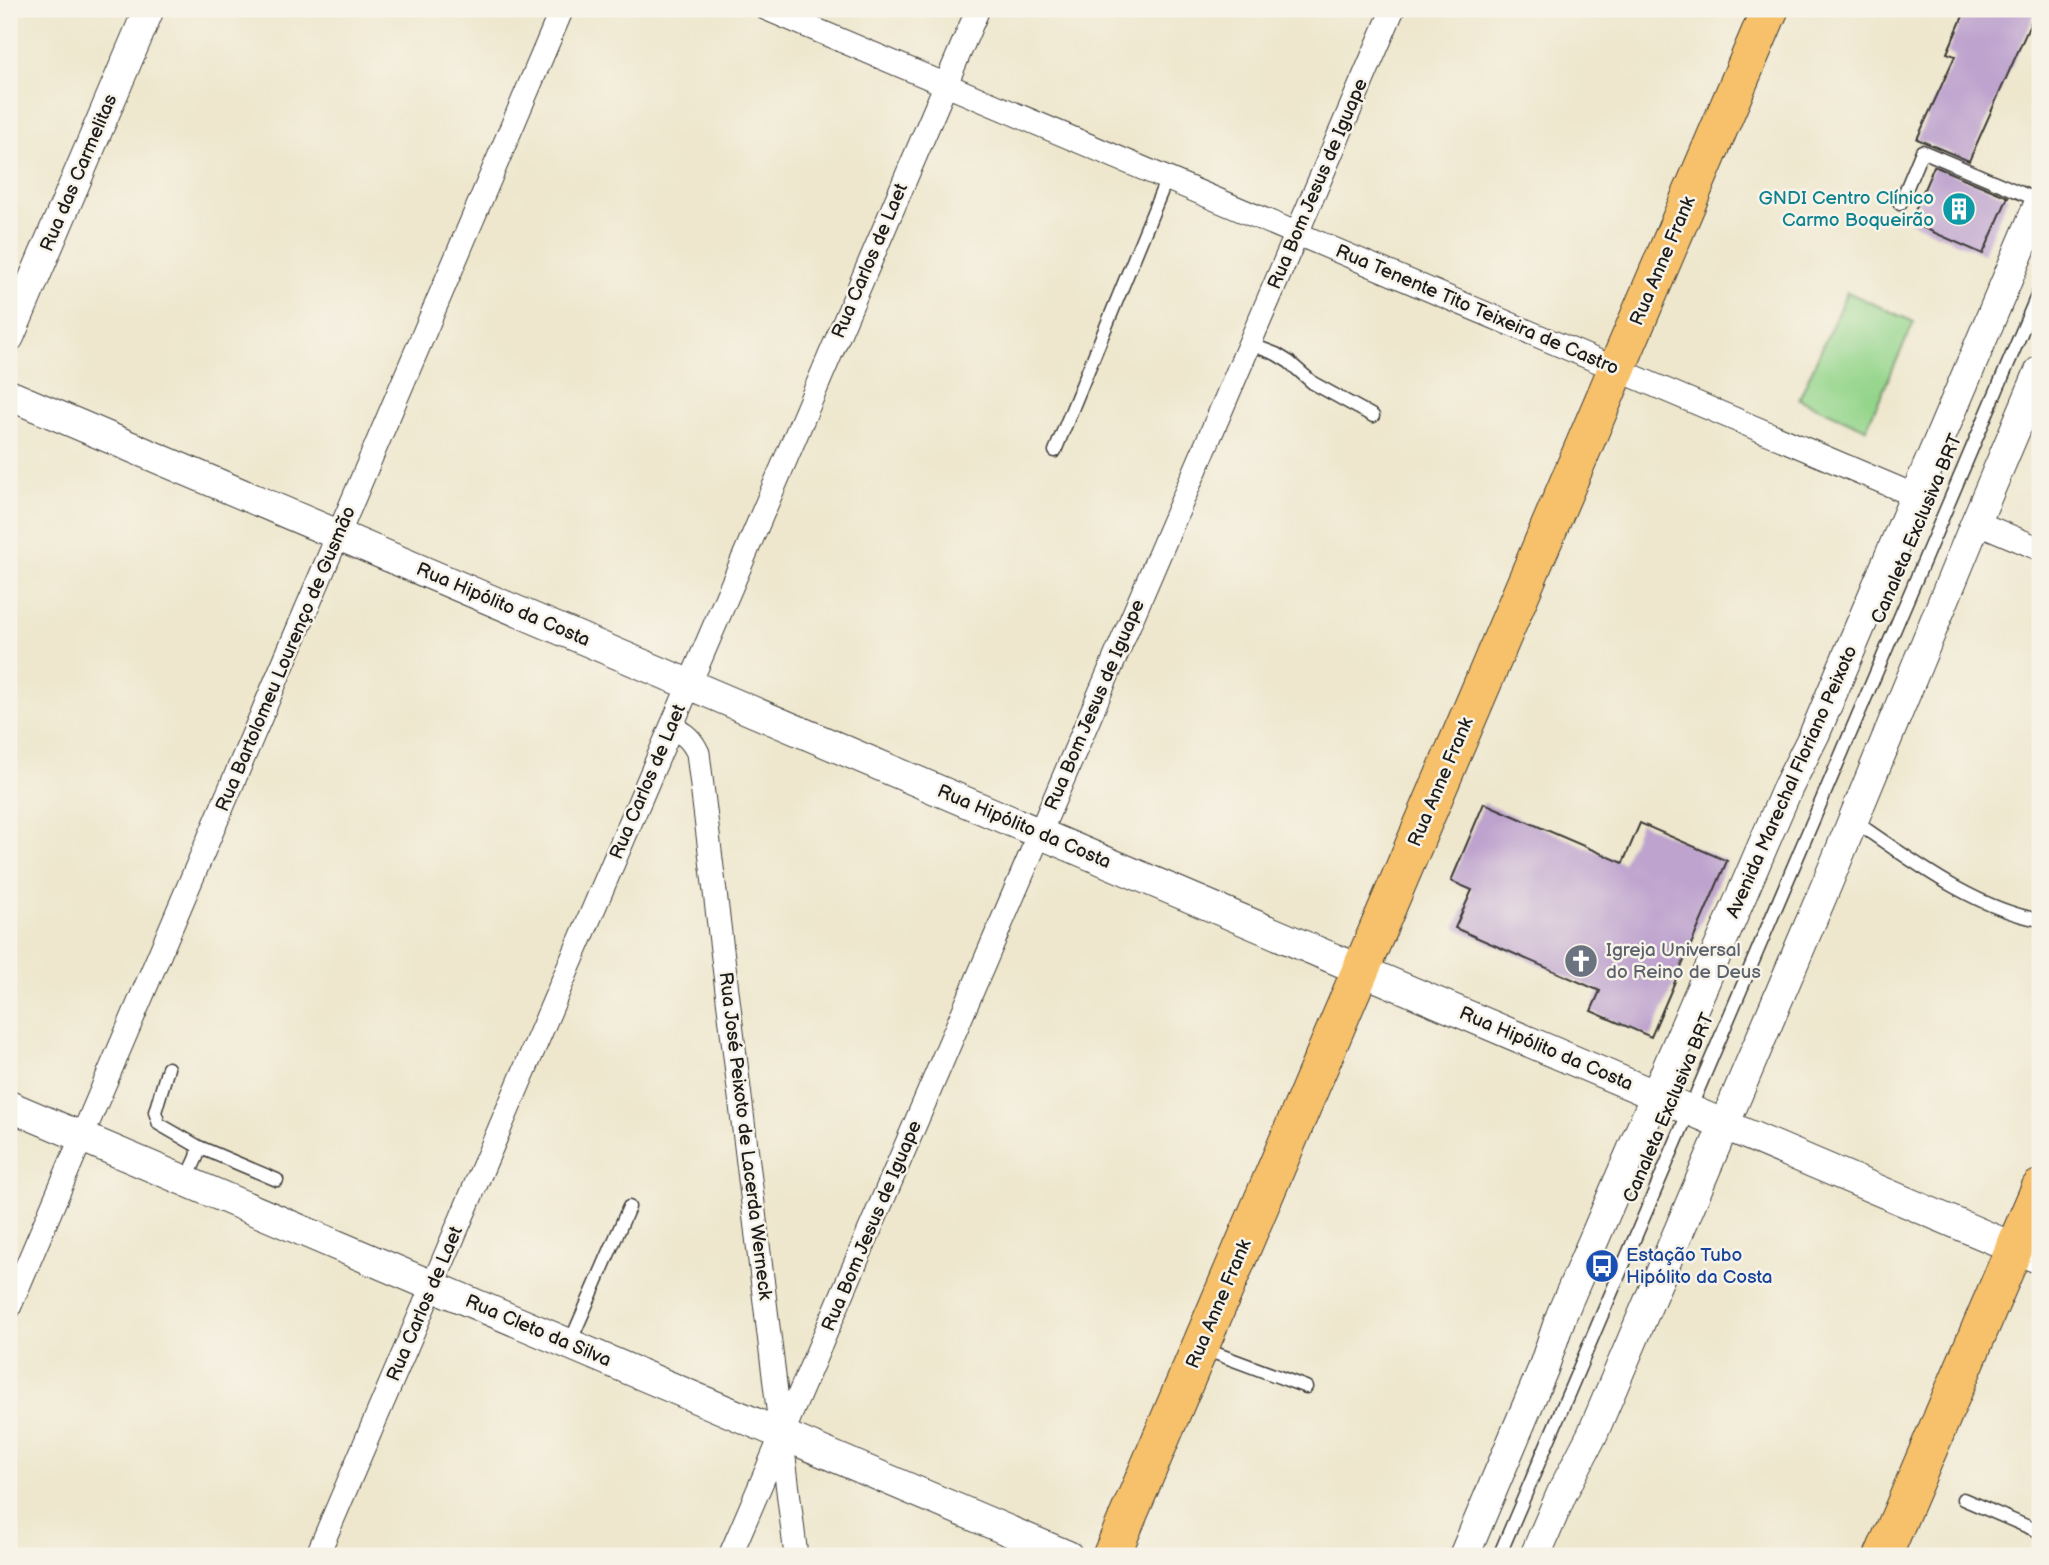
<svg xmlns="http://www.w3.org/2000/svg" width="2049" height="1565" font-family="'Balsamiq Sans',sans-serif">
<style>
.green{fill:#94d58b;stroke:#587854;stroke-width:2}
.building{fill:#bea3ce}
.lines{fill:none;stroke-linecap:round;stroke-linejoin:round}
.service-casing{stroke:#3c3a37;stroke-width:15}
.minor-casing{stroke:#3c3a37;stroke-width:25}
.tertiary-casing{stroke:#3c3a37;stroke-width:32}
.primary-casing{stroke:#3c3a37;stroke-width:39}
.service{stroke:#fff;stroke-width:12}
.minor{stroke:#fff;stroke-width:23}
.tertiary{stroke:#fff;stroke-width:30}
.primary{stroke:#f6c16b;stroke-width:37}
.labels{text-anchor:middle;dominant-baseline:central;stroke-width:5;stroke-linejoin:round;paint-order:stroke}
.street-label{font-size:19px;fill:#1c1c1c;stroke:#f7f3e8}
.culture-label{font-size:19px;fill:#0d838f;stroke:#f7f3e8;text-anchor:end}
.worship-label{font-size:19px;fill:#5b616d;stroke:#f7f3e8;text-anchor:start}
.transit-label{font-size:19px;fill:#164399;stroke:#f7f3e8;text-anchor:start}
</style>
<rect width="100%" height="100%" fill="#f7f3e8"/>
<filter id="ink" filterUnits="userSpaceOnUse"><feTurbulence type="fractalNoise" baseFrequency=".0143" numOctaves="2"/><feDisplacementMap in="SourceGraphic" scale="14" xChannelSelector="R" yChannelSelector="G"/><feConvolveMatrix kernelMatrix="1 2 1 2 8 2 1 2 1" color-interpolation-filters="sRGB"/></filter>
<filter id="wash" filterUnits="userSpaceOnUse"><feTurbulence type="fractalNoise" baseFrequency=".00686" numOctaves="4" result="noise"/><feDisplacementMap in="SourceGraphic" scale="28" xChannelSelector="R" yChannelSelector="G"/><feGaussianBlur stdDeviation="1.57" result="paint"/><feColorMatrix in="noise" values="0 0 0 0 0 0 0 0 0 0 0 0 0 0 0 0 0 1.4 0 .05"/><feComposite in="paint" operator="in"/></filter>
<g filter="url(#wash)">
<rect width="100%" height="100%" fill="#eee7cd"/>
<!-- green -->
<path class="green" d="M1847 292 1914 322 1866 429 1799 399Z"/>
<g id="blocks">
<!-- building -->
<path class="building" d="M1966 9H2037L1969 161 1917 139 1955 56 1947 53Z
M1934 166 2008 197 1983 254 1910 222Z
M1484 803 1623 863 1640 823 1727 861 1651 1037 1591 1011 1600 991 1455 928 1472 890 1451 881Z"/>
</g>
</g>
<g filter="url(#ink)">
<use href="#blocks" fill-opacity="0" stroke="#3c3a37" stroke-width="2"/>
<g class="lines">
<!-- service casing -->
<g class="service-casing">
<path id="service" d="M1900 204 1922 151 2040 201
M1250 344 1276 354 1289 362 1313 383 1373 416
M1055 451 1167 178
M1854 821C1910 859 1973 908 2040 920
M168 1068 155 1112 159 1124 199 1147 197 1157 186 1181
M199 1147 277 1180
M569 1345 629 1207
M1204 1349 1306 1387
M1963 1499 2040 1532
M1499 1556 2040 289"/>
</g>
<!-- minor casing -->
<g class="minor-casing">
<path id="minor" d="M767 9 1916 496
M1976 522 2040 549
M671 728C685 733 692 740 698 753L796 1556
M9 1308 562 9
M317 1556 978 9
M730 1556 1393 9"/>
</g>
<!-- tertiary casing -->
<g class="tertiary-casing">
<path id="tertiary" d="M9 337 149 9
M9 395 2040 1259
M9 1106 1068 1556
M1464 1556 1543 1369 1561 1316 1788 787 1815 733 2040 202
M1535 1556 1562 1493 1592 1435 1826 886 1976 522 2040 371"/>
</g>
<!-- primary casing -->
<g class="primary-casing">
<path id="primary" d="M1111 1556 1770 9
M1883 1556 2040 1188"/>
</g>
<!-- service -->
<use href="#service" class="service"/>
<!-- minor -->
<use href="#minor" class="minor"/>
<!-- tertiary -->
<use href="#tertiary" class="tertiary"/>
<!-- primary -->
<use href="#primary" class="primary"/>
</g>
</g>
<!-- icons -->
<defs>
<g id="building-disc" transform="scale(1.75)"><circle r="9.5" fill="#0f9aa8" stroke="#f7f3e8"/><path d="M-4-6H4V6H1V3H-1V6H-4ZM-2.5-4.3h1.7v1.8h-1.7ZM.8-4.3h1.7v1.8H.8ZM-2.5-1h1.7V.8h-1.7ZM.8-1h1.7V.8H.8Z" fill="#fff"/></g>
<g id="church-disc" transform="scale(1.75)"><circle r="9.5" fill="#6b7280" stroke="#f7f3e8"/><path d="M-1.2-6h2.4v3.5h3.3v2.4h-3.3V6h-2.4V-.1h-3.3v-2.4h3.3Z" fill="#fff"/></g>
<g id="bus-disc" transform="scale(1.75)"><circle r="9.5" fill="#1a4fb4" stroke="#f7f3e8"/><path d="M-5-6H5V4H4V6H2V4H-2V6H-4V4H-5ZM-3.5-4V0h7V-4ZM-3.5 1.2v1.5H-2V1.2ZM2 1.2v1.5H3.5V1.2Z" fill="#fff"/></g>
</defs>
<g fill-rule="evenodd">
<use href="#building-disc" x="1959" y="209"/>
<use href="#church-disc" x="1581" y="961"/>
<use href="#bus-disc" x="1602" y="1266"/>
</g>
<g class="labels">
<!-- street labels -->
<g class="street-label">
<text transform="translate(79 173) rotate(-67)">Rua das Carmelitas</text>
<text transform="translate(1318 184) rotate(-67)">Rua Bom Jesus de Iguape</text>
<text transform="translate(870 261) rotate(-67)">Rua Carlos de Laet</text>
<text transform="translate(1663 261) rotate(-67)">Rua Anne Frank</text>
<text transform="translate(1477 310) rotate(23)">Rua Tenente Tito Teixeira de Castro</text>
<text transform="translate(1917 529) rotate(-67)">Canaleta Exclusiva BRT</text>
<text transform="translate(503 605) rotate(23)">Rua Hipólito da Costa</text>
<text transform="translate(286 659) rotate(-67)">Rua Bartolomeu Lourenço de Gusmão</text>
<text transform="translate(1095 705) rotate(-67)">Rua Bom Jesus de Iguape</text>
<text transform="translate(648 782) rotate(-67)">Rua Carlos de Laet</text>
<text transform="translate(1441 782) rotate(-67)">Rua Anne Frank</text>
<text transform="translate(1792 782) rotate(-66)">Avenida Marechal Floriano Peixoto</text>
<text transform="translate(1024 827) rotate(23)">Rua Hipólito da Costa</text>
<text transform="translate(1546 1049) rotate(23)">Rua Hipólito da Costa</text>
<text transform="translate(1669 1108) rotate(-67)">Canaleta Exclusiva BRT</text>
<text transform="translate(745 1136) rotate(83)">Rua José Peixoto de Lacerda Werneck</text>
<text transform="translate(872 1226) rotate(-67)">Rua Bom Jesus de Iguape</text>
<text transform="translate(425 1304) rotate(-67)">Rua Carlos de Laet</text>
<text transform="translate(1219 1304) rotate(-67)">Rua Anne Frank</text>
<text transform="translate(538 1331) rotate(23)">Rua Cleto da Silva</text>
</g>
<!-- culture labels -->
<g class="culture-label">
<text x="1934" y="198">GNDI Centro Clínico<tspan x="1934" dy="22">Carmo Boqueirão</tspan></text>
</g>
<!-- worship labels -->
<g class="worship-label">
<text x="1606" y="950">Igreja Universal<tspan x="1606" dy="22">do Reino de Deus</tspan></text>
</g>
<!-- transit labels -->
<g class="transit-label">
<text x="1626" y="1255">Estação Tubo<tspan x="1626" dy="22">Hipólito da Costa</tspan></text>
</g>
</g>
<!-- margin -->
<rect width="2049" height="1565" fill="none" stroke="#f7f3e8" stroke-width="35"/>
</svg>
